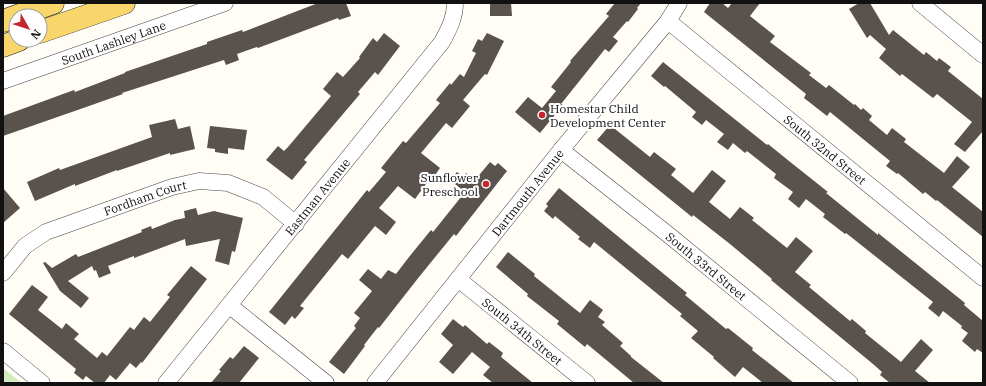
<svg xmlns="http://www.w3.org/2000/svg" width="986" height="386" font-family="'IBM Plex Serif',serif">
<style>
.green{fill:#d5ebbd}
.building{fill:#5a524d}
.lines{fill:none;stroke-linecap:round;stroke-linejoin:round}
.street-casing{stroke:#444;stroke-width:17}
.primary-casing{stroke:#222;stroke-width:23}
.street{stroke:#fff;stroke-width:16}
.primary{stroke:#f9d66b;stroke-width:22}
.poi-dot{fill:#c4262e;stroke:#fff;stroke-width:1.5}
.labels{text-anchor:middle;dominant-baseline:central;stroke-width:4;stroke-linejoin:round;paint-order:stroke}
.street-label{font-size:12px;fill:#111;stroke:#fff}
.poi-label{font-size:12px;fill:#111;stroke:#fff;text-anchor:start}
</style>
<rect width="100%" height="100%" fill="#fffdf5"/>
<!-- green -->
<path class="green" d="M3 368 22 383H3Z"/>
<!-- building -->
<path class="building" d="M318 3H346L351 16 339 20 338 18 258 48 257 47 237 54 239 60 226 65 224 60 122 93 123 94 89 106 3 136V116L74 90 75 92 125 73V72L207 44V42L242 30 243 32Z
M490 3H511L512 16H490Z
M615 3H641L637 8 638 9 628 22 627 21 613 37 618 41 609 52 605 49 561 104 563 105 540 133 515 112 528 97 542 108 556 91 551 87 571 62 570 61 609 16 606 14Z
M710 3H722L728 8 732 3H760L750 16 775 36 770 42 811 73 809 75 826 88 829 85 854 105 855 104 861 110 863 108 872 116 869 120 887 135 892 128 906 139 904 142 944 173 957 156 970 167 952 187 983 212V237L937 200 936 201 925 192 923 194 898 173 897 174 886 166 890 161 830 112 827 116 804 98 806 94 704 12Z
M859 3H870L889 35 893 30 924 55 926 52 937 61 939 58 951 67 948 71 983 99V131L965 152 954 144 972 122 937 94 933 98 902 74 900 76 879 58 886 49 870 35 867 38 849 9Z
M384 33 400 46 378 75 375 72 358 92 360 94 304 160 307 162 292 180 266 160 278 146 284 151 288 147 331 96 323 89 337 72 343 77 360 58 359 57 373 38 377 42Z
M487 33 504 41 487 75 485 74 463 100 470 106 452 128 446 123 421 153 440 168 433 178 431 177 415 199 398 186 379 208 396 222 386 235 375 226 348 259 342 254 300 306 304 308 295 319 292 316 285 325 269 312 367 190 369 192 386 172 381 168 403 141 406 143 440 103 436 100 450 83 451 85 460 74 464 77 476 53 472 51 478 39 482 41Z
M663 62 767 145 768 144 789 161 828 192 826 193 878 235V233L965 303 964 305 983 321V353L977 349 975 352 962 341 968 333 961 328 962 326 943 311 939 317 928 308 933 302 846 233 845 234 823 217 825 214 806 199 799 208 788 199 793 192 774 178 776 174 747 151 745 153 733 143 728 150 717 142 724 134 706 120 702 125 692 117 696 112 665 86 664 87 651 76Z
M175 119 178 129 190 126 195 149 170 155V153L117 171V170L75 186V184L35 201 27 182 59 168 60 170 152 137 149 125Z
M610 125 650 157 654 152 676 169 671 175 693 193 712 170 726 181 709 202 730 219 740 207 754 218 752 220 787 248 796 237 813 251 795 272 811 285 809 287 850 321 852 319 866 331 865 333 901 362 921 339 933 350 915 371 930 383H890L880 375 882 372 873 364 771 280 772 279 730 244 693 215 692 217 597 140Z
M210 126 247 130 244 150 228 148V154L215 152V149L207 148Z
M490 162 495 166 498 163 507 171 456 236 454 234 419 277 379 328 378 327 364 345 365 346 344 374 329 362 356 328 354 326 360 318 354 313 372 291 359 280 368 269 381 279 388 270 396 274 409 257 431 230 433 232 465 192 450 180 457 172 463 177 466 173 475 180Z
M3 188 20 208 3 223Z
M559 188 687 293 685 295 726 329 728 328 753 348 752 350 794 383H763L743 367 735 377 713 358 714 357 691 338 698 331 680 316 682 314 594 242 590 248 578 239 580 237 555 216 553 219 544 211 548 206 546 204Z
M196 208 198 215 214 211 243 218 235 252 232 251 229 265 215 261 220 239 186 246 185 239 134 258V256L108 266 111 273 99 278 96 270 94 271 92 266 68 281 89 298 81 308 60 291 43 263 45 262 52 268 76 254 78 257 142 232 141 230 151 226 152 229 175 220 185 218 184 211Z
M508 252 535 274 534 276 580 313 590 300 603 310 598 317 605 322 602 325 623 343 620 346 631 356V357L664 383H634L587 344 585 347 557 324 559 321 527 296 528 294 496 267Z
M191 266 207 279 142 363 141 362 136 368 130 363 116 380 110 375 104 383H95L86 376 83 380 74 373 76 369 9 314 32 285 48 297 38 310 62 329 66 323 79 334 74 339 97 358 102 352 107 356 130 327 134 330 144 317 150 322 170 297 167 295Z
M453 319 463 327 465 325 487 344 489 342 503 353 501 357 533 383H493L483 375 490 367 472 352 453 374 439 362 453 345 441 334Z
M244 346 259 358 239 383H211L221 371 219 370 230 357 233 359Z"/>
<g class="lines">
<!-- street casing -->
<g class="street-casing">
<g id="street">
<path d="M920 3 983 55"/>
<path id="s1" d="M668 21 983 278"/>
<path id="s2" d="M3 81 225 3"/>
<path id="s3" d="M561 150 665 232 850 383"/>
<path id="s4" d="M3 273 25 246 46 232 172 187 199 181 228 183 263 197 296 224"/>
<path id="s5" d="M458 279 587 383"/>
<path d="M230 306 326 383"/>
<path d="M3 351 42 383"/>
<path id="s6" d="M166 383 442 42C449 29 455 18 455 3"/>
<path id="s7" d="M375 383 561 150 668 21 679 3"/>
</g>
</g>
<!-- primary casing -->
<g class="primary-casing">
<path id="primary" d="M3 21 53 3
M40 32 124 3
M3 46 19 40"/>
</g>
<!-- street -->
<use href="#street" class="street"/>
<!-- primary -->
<use href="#primary" class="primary"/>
</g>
<!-- markers -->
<g class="poi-dot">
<circle cx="542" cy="115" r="4"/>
<circle cx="486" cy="184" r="4"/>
</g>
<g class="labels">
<!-- street labels -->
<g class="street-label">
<text stroke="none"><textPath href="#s2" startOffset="117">South Lashley Lane</textPath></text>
<text stroke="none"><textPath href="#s1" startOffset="203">South 32nd Street</textPath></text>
<text stroke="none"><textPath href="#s7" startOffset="244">Dartmouth Avenue</textPath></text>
<text stroke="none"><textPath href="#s6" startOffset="240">Eastman Avenue</textPath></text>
<text stroke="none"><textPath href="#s4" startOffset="165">Fordham Court</textPath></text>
<text stroke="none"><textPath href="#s3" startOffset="186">South 33rd Street</textPath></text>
<text stroke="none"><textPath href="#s5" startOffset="83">South 34th Street</textPath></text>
</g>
<!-- poi labels -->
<g class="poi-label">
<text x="550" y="108">Homestar Child<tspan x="550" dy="14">Development Center</tspan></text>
<text x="478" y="177" text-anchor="end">Sunflower<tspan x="478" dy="14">Preschool</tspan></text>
</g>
</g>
<!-- border -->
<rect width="986" height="386" fill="none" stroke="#111111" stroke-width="8"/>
<!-- north arrow -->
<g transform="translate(28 28) rotate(129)"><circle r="19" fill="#ffffff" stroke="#a0a0a0"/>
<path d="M0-3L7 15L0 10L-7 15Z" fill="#c4262e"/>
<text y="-6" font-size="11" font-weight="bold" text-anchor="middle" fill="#111111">N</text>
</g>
</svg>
